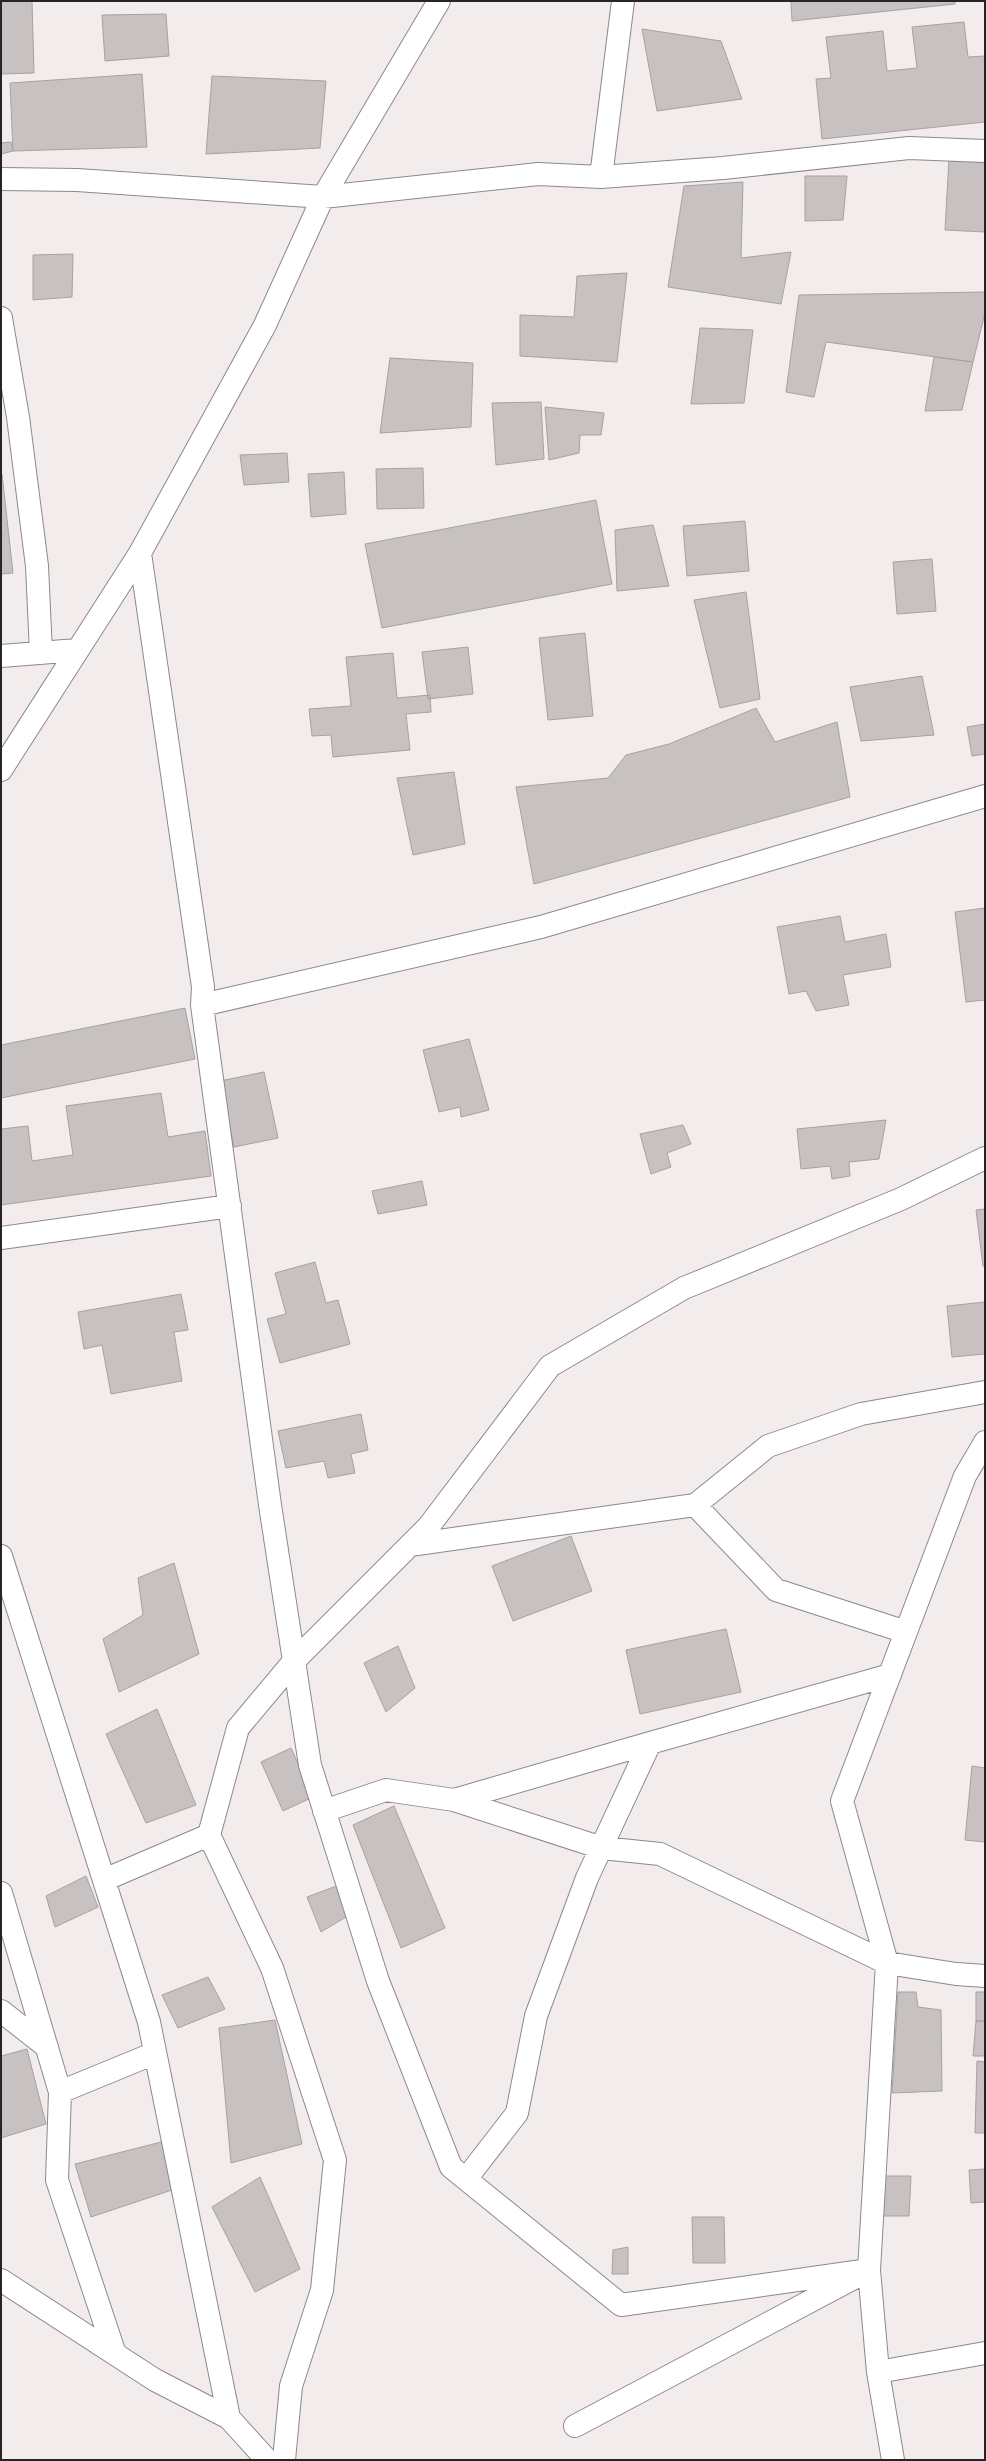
<svg xmlns="http://www.w3.org/2000/svg" width="986" height="2461" font-family="Figtree,sans-serif">
<style>
.building{fill:#c7c1c1;stroke:#a7a1a1}
.lines{fill:none;stroke-linecap:round;stroke-linejoin:round}
.minor-casing{stroke:#8e8889;stroke-width:24}
.minor{stroke:#fff;stroke-width:22}
</style>
<rect width="100%" height="100%" fill="#f3eced"/>
<!-- building -->
<path class="building" d="M1 1H32L34 73 1 74Z
M791 1H955V4L792 21Z
M166 14 169 56 105 61 102 15Z
M964 22 968 57 985 56V122L822 139 816 79 831 78 826 37 883 31 887 71 917 68 912 27Z
M642 29 721 41 742 99 657 111Z
M142 74 147 147 13 151 10 83Z
M212 76 326 81 320 148 206 154Z
M11 142 13 151 1 154V143Z
M949 159 985 161V232L945 230Z
M805 176H847L843 220 805 221Z
M743 182 741 258 791 252 781 304 668 287 684 186Z
M73 254 72 297 33 300V255Z
M627 273 617 362 520 356V315L574 317 577 276Z
M985 292V313L973 362 826 342 814 397 786 392 799 295Z
M700 328 753 330 744 403 691 404Z
M934 357 973 362 962 410 925 411Z
M390 358 473 363 471 427 380 433Z
M541 402 544 459 496 465 492 403Z
M545 407 604 413 601 435H580L579 453 549 460Z
M287 453 289 482 244 485 240 455Z
M423 468 424 508 377 509 376 469Z
M344 472 346 514 311 517 308 474Z
M2 474 13 573 1 574V474Z
M596 500 612 584 382 628 365 544Z
M745 521 749 571 687 576 683 526Z
M653 525 669 586 617 591 615 530Z
M932 559 936 611 897 614 893 562Z
M746 592 760 699 720 708 694 600Z
M585 633 593 716 548 720 539 638Z
M468 647 473 694 428 699 422 652Z
M393 653 397 698 430 695 431 712 406 714 410 750 333 757 331 735 312 736 309 709 351 706 346 657Z
M922 676 934 735 861 741 850 687Z
M756 708 775 742 837 722 850 797 534 884 516 787 608 778 626 755 669 744Z
M985 724V754L972 756 967 727Z
M454 772 465 844 413 855 397 778Z
M985 908V1000L966 1002 955 912Z
M840 916 845 942 886 934 891 967 843 975 849 1005 816 1011 806 991 789 994 777 927Z
M185 1008 195 1059 1 1098V1045Z
M469 1039 489 1110 461 1117 460 1107 439 1112 423 1050Z
M264 1072 278 1138 234 1147 220 1081Z
M161 1093 168 1137 205 1131 211 1176 1 1205V1129L28 1126 32 1161 73 1155 66 1106Z
M886 1120 879 1159 849 1162 850 1176 832 1179 830 1166 801 1169 797 1129Z
M683 1125 691 1144 667 1153 671 1167 651 1174 640 1134Z
M422 1181 427 1205 378 1214 372 1191Z
M985 1209V1266H983L976 1210Z
M315 1262 326 1303 338 1300 350 1344 280 1363 267 1319 286 1314 275 1273Z
M181 1294 188 1330 174 1332 182 1381 111 1394 102 1345 84 1349 78 1312Z
M985 1302V1354L952 1357 947 1306Z
M361 1414 368 1450 351 1454 355 1473 328 1478 324 1461 286 1468 278 1431Z
M571 1536 592 1591 513 1621 492 1566Z
M174 1563 199 1654 119 1692 103 1639 143 1615 138 1578Z
M726 1629 741 1692 640 1714 626 1650Z
M398 1646 415 1688 386 1712 364 1663Z
M157 1709 196 1805 146 1823 106 1734Z
M291 1748 313 1797 283 1811 261 1762Z
M972 1766 985 1768V1842L965 1840Z
M394 1806 445 1928 401 1948 353 1825Z
M86 1876 98 1907 55 1927 46 1896Z
M339 1885 351 1914 321 1932 307 1897Z
M208 1977 225 2009 178 2028 162 1995Z
M898 1992H916L918 2007 941 2010 942 2091 892 2093Z
M976 1992H985V2021H976Z
M275 2020 302 2144 231 2163 219 2028Z
M976 2021H985V2056H973Z
M27 2049 46 2124 1 2138V2056Z
M977 2061 985 2062V2133H975Z
M165 2141 175 2189 91 2217 75 2164Z
M985 2169V2202L971 2203 969 2170Z
M863 2176H911L909 2216H862Z
M260 2177 300 2269 255 2292 212 2207Z
M692 2217H724L725 2263H693Z
M628 2247V2274H612L613 2250Z"/>
<g class="lines">
<!-- minor casing -->
<g class="minor-casing">
<path id="minor" d="M601 177 623 1
M1 179 77 180 323 197 538 174 601 177 723 168 909 148 985 151
M1 318 18 417 37 566 41 653
M140 553 203 987 202 1005 270 1505 310 1765 378 1981 451 2167 621 2305 869 2270 878 2372 893 2460
M1 656 77 650
M1 770 140 553 265 325 323 197 439 1
M202 1005 541 927 985 796
M1 1238 230 1206
M695 1505 768 1446 861 1414 985 1392
M410 1545 695 1505 776 1590 906 1632
M1 1556 149 2022 229 2418
M650 1743 890 1675
M454 1800 602 1848 660 1854 887 1963 956 1974 985 1976
M324 1811 386 1790 454 1800 650 1743 587 1878 536 2016 517 2113 466 2179
M209 1835 272 1968 335 2160 322 2290 291 2386 284 2460
M104 1880 209 1835 238 1728 294 1661 429 1526 550 1366 684 1288 901 1199 985 1158
M1 1893 60 2092
M1 2011 47 2047
M1 2280 155 2380 229 2418 267 2460
M115 2354 57 2180 60 2092 155 2053
M878 2372 985 2353
M575 2426 869 2270 887 1963 842 1801 965 1476 985 1442"/>
</g>
<!-- minor -->
<use href="#minor" class="minor"/>
</g>
<!-- border -->
<rect width="986" height="2461" fill="none" stroke="#262424" stroke-width="4"/>
</svg>
